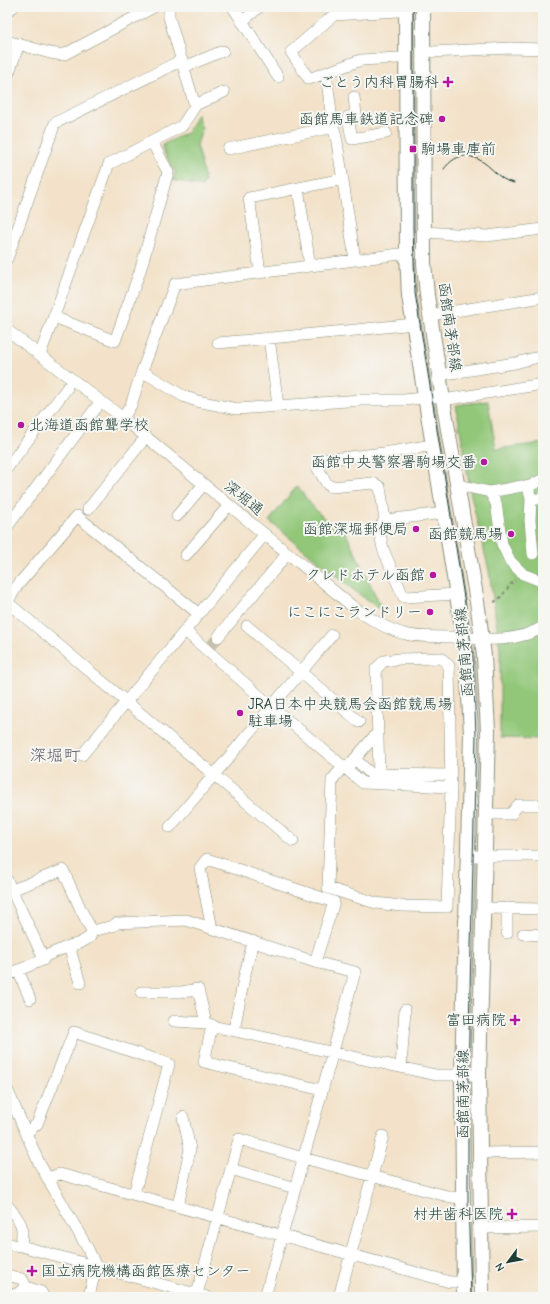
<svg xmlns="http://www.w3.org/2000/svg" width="550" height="1304" font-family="'Comic Neue','Klee One',sans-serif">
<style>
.green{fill:#92c779;stroke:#588256}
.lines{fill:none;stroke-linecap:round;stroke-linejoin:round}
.minor-tunnel{stroke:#c9c1ab;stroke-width:11;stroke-dasharray:11 5.5;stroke-linecap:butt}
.minor-casing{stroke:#89907e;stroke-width:12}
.major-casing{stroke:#89907e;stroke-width:16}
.path{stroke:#89907e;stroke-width:2;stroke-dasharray:3 3;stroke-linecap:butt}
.minor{stroke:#fff;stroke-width:11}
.major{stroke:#fff;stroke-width:14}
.tram{stroke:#1f3d34;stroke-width:1}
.poi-dot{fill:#b5179e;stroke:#f6f6f2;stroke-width:1.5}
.labels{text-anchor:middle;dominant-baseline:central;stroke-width:4;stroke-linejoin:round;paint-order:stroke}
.poi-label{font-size:15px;fill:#1f3d34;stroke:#f6f6f2;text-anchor:end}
.street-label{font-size:15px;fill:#1f3d34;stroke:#f6f6f2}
.quarter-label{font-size:17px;fill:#635e6a;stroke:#f6f6f2}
</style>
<rect width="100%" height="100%" fill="#f6f6f2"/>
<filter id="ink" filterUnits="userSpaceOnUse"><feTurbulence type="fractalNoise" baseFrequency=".025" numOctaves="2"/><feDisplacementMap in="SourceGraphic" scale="8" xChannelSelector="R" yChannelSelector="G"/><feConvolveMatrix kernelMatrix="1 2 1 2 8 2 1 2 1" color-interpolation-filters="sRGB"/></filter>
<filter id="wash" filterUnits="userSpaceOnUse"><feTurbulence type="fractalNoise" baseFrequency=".012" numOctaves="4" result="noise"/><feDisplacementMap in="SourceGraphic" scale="16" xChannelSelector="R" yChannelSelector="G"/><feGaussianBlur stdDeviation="0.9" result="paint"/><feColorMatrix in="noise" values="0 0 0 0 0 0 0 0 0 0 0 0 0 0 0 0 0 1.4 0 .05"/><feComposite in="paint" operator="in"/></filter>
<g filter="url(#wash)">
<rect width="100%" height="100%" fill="#f3e2c9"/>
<!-- green -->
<path class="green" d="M197 114 202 129 197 145 205 180 202 187 173 180 175 172 162 149 164 144 188 132Z
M488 401 496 449 543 443V739L500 738V649L489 571 471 496 456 405Z
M297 486 313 507 336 530 345 531 383 611 371 603 351 588 269 521Z"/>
</g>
<g filter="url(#ink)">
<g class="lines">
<!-- minor-tunnel -->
<path class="minor-tunnel" d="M211 646 218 637"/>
<!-- minor casing -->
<g class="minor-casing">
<path id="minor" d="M233 7 278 77
M7 11 13 7
M398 11 334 15 291 52 309 79 361 60 398 58
M242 22 259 7
M7 41 50 53 63 55 154 7
M432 52 510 48 543 49
M184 67 223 51
M326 73 332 120 337 142 355 260
M7 78 19 44
M354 97 356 115 348 117 352 139 386 133
M195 105 224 92
M228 149 334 127
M298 188 310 266
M424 232 487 236 543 229
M7 259 55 123 182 60
M260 272 249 198 343 179
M430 315 543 297
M54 317 115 341 140 271 168 172 152 142
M7 330 123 418 352 606C368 618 385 629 405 634 420 638 436 636 451 637 483 639 514 644 543 627
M269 338 278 406
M218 343 346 331 414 324
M40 355 109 164 182 126 195 106 169 17V10
M142 371 175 284 407 253
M439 375 515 363 543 356
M443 400 543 384
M123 418 131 405 142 371 183 396 197 401 237 409 361 400H404L442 396
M433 445 384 453 323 460 317 465V467L327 484 332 487 373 483 380 487 385 520 444 513
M7 468 67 388
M458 485 490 492 496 503 502 544 510 561 523 574 543 582
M528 487 531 499 530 520 533 554
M490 492 522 486 528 487 543 479
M531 499H543
M88 509 141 443
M177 516 199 490
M385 520 379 528 383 549 403 596 405 597 457 594
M7 527 101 401
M186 555 224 511
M7 602 293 841
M7 603 17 586 77 516 199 614
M247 626 359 722
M185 631 272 707 363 783 451 787 447 907 401 906 376 903 328 888 332 780 343 767
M218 637 288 553
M82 755 265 534
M355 759 370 773 379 774V780
M346 769 378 732
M450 775 379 774 376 669 384 661 399 659 441 658 449 666 451 787
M486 814H511L518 805H543
M170 827 332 635
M468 856H543
M7 880 43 957
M12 890 63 870 82 912 92 931
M483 908 543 909
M212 929 200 868 207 859 334 902 315 962
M507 933V908
M523 934 543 935
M69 946 80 983
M18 970 30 999
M7 975 43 960V957L48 955 69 946 80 943 90 937 92 931 113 926 117 923 186 920 315 962 355 972 265 1297
M141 992H182L198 989 206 1023
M174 1021 206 1023 212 1025
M234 1030 244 978 253 941
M401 1067 405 1010
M7 1089 39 1163 88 1249 96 1267 90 1292 88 1297
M322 1090 204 1062 212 1026 436 1075H479
M26 1133 37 1124 74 1032 169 1064 134 1194
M480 1153 543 1152
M231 1169 295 1188
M48 1178 60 1174 450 1282H464
M7 1205C21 1223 24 1222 21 1246
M178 1206 190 1149 183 1117
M480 1228 543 1227
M7 1244 21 1246 207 1297
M7 1275 22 1279 26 1287
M197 1294 239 1139 303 1158 451 1197 462 1198
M7 1295 17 1294 26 1287 41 1292 44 1297
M339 1297 383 1136"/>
</g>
<!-- major casing -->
<g class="major-casing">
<path id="major" d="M406 7 407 253 409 296 467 658 471 734 462 1074 464 1297
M423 7 424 263 427 295 443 400 478 608 484 656 488 731 479 1075 482 1297"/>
</g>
<!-- path -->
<path class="path" d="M494 602C503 598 507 587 515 580"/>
<!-- minor -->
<use href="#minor" class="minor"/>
<!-- major -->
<use href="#major" class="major"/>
<!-- tram -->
<path class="tram" d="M413 7V228L415 293 466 610 473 658 476 735 468 1075V1198L471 1297
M444 169C450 161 458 155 468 156 490 159 496 181 514 183"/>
</g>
</g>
<!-- markers -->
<g class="poi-dot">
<path d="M446 76h4v4h4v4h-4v4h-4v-4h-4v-4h4z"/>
<circle cx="442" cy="119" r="4"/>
<rect x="409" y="145" width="8" height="8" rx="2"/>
<circle cx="21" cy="425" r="4"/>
<circle cx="484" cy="462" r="4"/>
<circle cx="416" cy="529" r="4"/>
<circle cx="511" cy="534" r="4"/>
<circle cx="433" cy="575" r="4"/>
<circle cx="430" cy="612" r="4"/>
<circle cx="240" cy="713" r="4"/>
<path d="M513 1014h4v4h4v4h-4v4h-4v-4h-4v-4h4z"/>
<path d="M510 1208h4v4h4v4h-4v4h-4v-4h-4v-4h4z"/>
<path d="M30 1265h4v4h4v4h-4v4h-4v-4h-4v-4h4z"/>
</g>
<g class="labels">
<!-- poi labels -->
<g class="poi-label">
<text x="439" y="82">ごとう内科胃腸科</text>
<text x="434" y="119">函館馬車鉄道記念碑</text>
<text x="421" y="149" text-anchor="start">駒場車庫前</text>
<text x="29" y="425" text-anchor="start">北海道函館聾学校</text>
<text x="476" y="462">函館中央警察署駒場交番</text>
<text x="408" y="529">函館深堀郵便局</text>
<text x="503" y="534">函館競馬場</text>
<text x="425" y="575">クレドホテル函館</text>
<text x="422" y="612">にこにこランドリー</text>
<text x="248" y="704" text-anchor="start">JRA日本中央競馬会函館競馬場<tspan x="248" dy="17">駐車場</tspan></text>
<text x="506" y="1020">富田病院</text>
<text x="503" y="1214">村井歯科医院</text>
<text x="41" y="1271" text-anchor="start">国立病院機構函館医療センター</text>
</g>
<!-- street labels -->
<g class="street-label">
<text transform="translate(450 327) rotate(82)">函館南茅部線</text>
<text transform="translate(244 498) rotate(39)">深堀通</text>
<text transform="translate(464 652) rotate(-95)">函館南茅部線</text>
<text transform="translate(463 1094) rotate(-90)">函館南茅部線</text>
</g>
<!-- quarter labels -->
<g class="quarter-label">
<text x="55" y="755">深堀町</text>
</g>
</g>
<!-- margin -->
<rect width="550" height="1304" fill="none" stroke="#f6f6f2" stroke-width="24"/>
<!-- north arrow -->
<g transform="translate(508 1262) rotate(238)" stroke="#f6f6f2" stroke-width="3" paint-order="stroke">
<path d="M0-3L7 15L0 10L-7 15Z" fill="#1f3d34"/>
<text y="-6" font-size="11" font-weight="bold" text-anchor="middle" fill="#1f3d34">N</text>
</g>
</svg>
